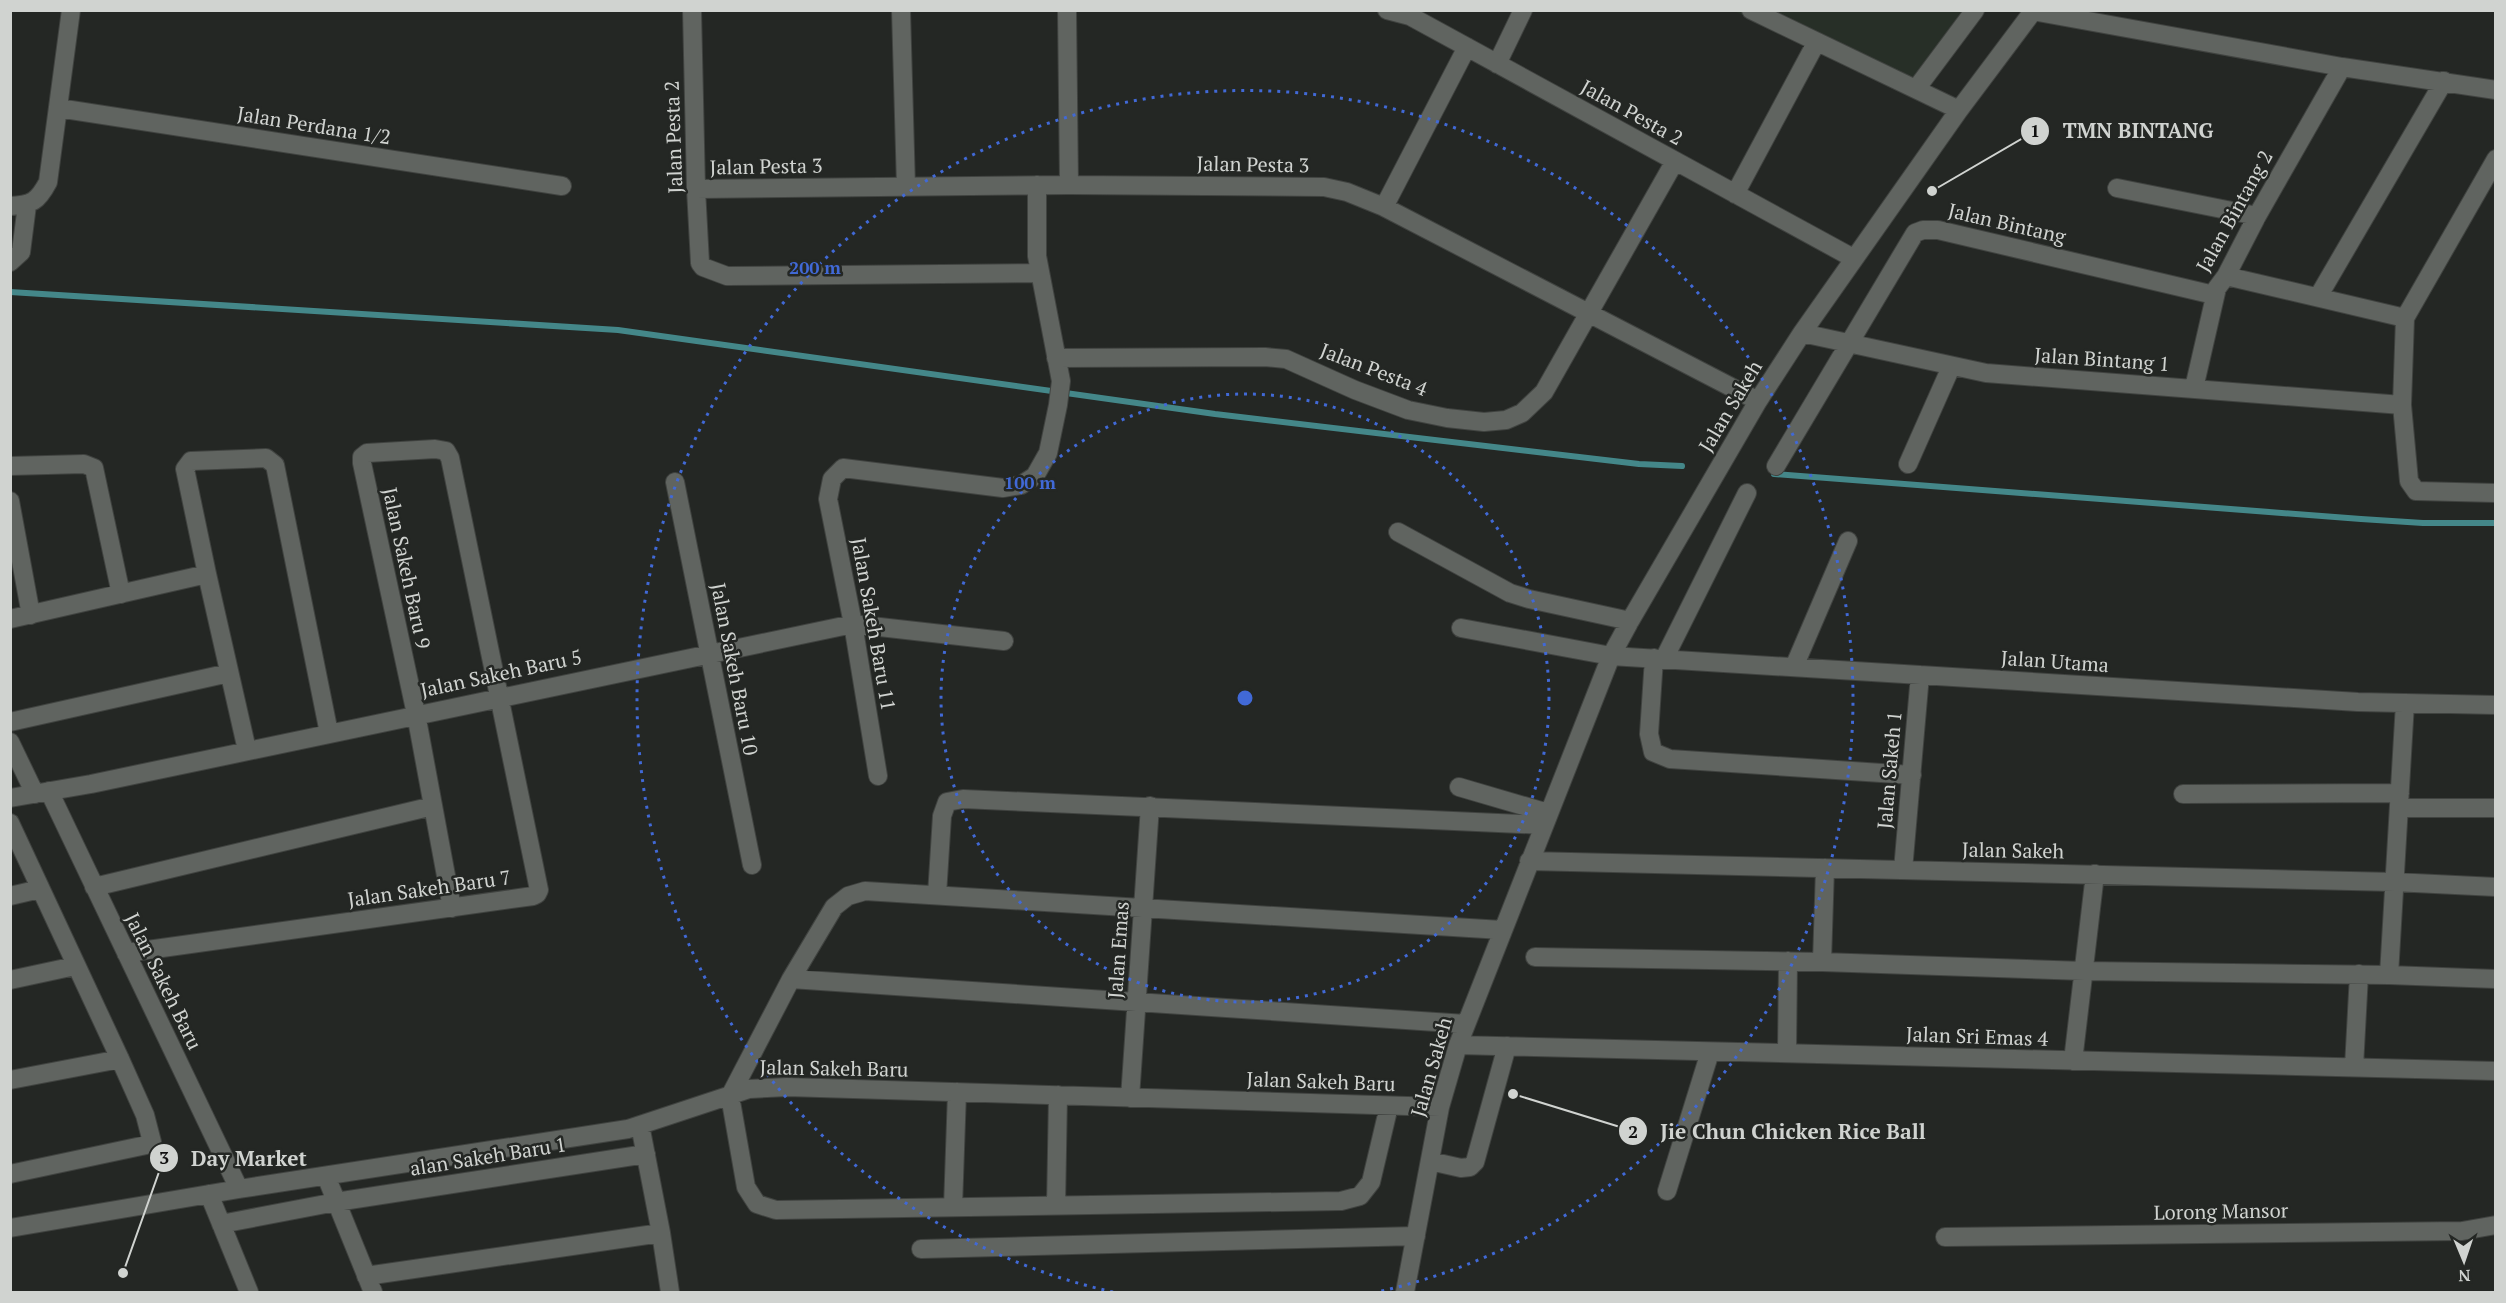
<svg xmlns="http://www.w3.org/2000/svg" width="2506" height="1303" font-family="'PT Serif',serif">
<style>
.built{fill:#272f27}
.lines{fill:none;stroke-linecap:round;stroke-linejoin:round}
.stream{stroke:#448789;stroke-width:6}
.minor-casing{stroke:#404340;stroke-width:20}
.minor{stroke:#606460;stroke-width:18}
.ring{fill:none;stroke:#4169d6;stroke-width:3;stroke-dasharray:3 6}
.labels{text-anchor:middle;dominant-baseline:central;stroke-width:5;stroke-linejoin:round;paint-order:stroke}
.street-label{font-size:20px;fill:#d0d3d0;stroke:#242724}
.centre{fill:#4169d6;stroke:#242724;stroke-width:3}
.ring-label{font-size:18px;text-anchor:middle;font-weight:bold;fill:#4169d6;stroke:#242724;stroke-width:5;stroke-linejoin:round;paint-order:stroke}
.leader{fill:none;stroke:#d0d3d0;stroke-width:2}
.callout-dot{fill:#d0d3d0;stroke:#242724;stroke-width:2}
.mark-label{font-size:18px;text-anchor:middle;font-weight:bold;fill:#111}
.callout-label{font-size:21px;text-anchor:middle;font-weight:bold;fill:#d0d3d0;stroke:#242724;stroke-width:5;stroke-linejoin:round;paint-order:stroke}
</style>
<rect width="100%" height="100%" fill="#242724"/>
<!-- built -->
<path class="built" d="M1734 11H1984L1918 99Z"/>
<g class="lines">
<!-- stream -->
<path class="stream" d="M10 292 618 330 1215 414 1639 464 1682 466
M1774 474 2361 519 2423 523H2496"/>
<!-- minor casing -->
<g class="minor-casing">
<path id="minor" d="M692 10 696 189 700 263 703 267 727 276 1040 273
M901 10 906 187
M1067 10 1069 185
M1387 10 1410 16 1853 258
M1751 10 1959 110
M2033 11 2342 67 2496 90
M1497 64 1523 10
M1916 89 1975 10
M58 108 562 186
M2496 159 2405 318 2402 405 2409 481 2416 491 2496 493
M2117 188 2257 216
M696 189 1069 185 1324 187 1347 192 1384 207 1758 401
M1735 194 1816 43
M10 206C32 205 38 201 48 182L71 10
M1384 207 1467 47
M10 262 21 252 27 205
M2226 276 2405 318
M2318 297 2444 81
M1802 333 1986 373 2402 405
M1056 358 1265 357 1286 359 1355 390 1408 410 1447 418 1484 422 1506 420 1522 413 1544 392 1675 161
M2194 388 2217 288 2226 276 2257 216 2342 67
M1908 464 1951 367
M10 466 84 464 94 468 121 594
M1776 466 1915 233 1923 230H1938L2214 295
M675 482 752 865
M10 501 31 615
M1398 532 1510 593 1529 599 1630 621
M10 619 207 574
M1461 628 1611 656 2358 702 2496 705
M1654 658 1649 734 1653 752 1670 759 1912 775
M1664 659 1747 493
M1794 667 1848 541
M10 722 229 673
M10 742 35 794
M247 750 207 574 185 469 191 461 266 458 275 465 329 733
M878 776 853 624 828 499 832 479 843 468 1003 488 1021 485 1035 476 1048 453 1058 405 1061 381 1037 256V185
M1459 787 1548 813
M49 791 239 1189
M2183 794 2400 793
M10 798 91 784 853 624 1004 641
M2399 808H2496
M10 823 120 1059 145 1115 152 1142 151 1144 10 1174
M1529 861 2394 882 2496 887
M1903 870 1920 675
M94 887 433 806
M937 895 942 816 947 802 963 799 1544 825
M10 896 40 889
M126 953 533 896 537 894 539 890 450 458 446 451 435 449 367 453 362 457V463L416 714 452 908
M1535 957 1822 962 2084 971 2389 975 2496 979
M1822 962 1825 868
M2389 975 2405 703
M791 979 1466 1024
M10 980 75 966
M1458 1045 2496 1071
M1787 1053 1788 961
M2073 1061 2095 874
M2354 1067 2359 974
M10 1080 120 1059
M1130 1098 1150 806
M1389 1106 1371 1182 1360 1196 1341 1201 776 1210 757 1204 746 1187 730 1096 791 979 834 907 848 896 865 891 1502 930
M640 1125 661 1233 670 1292
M1430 1161 1461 1168 1470 1167 1475 1162 1507 1046
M326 1176 373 1292
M1667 1191 1710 1052
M209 1194 249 1292
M1056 1206 1058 1095
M953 1207 957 1092
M221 1224 336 1202 646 1154
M10 1228 239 1189 628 1129 749 1089 787 1087 1440 1107
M1945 1237 2462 1231 2496 1225
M921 1249 1416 1236
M366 1276 661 1233
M1405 1292 1440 1107 1458 1045 1611 656 1630 621 1758 401 1802 333 1959 110 2034 10"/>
</g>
<!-- minor -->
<use href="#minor" class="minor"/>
</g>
<!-- distance rings -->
<g class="ring">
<circle cx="1245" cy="698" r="304"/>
<path d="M1113 1292A608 608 0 1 1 1377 1292"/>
</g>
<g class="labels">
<!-- street labels -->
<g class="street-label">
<text transform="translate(1632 112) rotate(29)">Jalan Pesta 2</text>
<text transform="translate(314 125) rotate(9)">Jalan Perdana 1/2</text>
<text transform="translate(673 137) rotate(-92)">Jalan Pesta 2</text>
<text transform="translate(1253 164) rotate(1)">Jalan Pesta 3</text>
<text transform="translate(766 166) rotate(-1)">Jalan Pesta 3</text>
<text transform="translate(2234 211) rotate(-61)">Jalan Bintang 2</text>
<text transform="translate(2007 223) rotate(13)">Jalan Bintang</text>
<text transform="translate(2102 359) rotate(4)">Jalan Bintang 1</text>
<text transform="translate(1374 369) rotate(21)">Jalan Pesta 4</text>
<text transform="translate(1730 406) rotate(-59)">Jalan Sakeh</text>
<text transform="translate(407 568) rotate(78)">Jalan Sakeh Baru 9</text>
<text transform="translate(874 624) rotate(80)">Jalan Sakeh Baru 11</text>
<text transform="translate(2055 661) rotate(4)">Jalan Utama</text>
<text transform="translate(735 669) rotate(79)">Jalan Sakeh Baru 10</text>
<text transform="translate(501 673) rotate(-12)">Jalan Sakeh Baru 5</text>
<text transform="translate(1889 770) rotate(-85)">Jalan Sakeh 1</text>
<text transform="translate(2013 850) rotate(1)">Jalan Sakeh</text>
<text transform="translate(429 888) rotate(-8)">Jalan Sakeh Baru 7</text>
<text transform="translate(1118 950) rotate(-86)">Jalan Emas</text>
<text transform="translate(164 981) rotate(64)">Jalan Sakeh Baru</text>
<text transform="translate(1977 1036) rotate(2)">Jalan Sri Emas 4</text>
<text transform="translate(1431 1067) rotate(-74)">Jalan Sakeh</text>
<text transform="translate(834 1068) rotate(1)">Jalan Sakeh Baru</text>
<text transform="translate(1321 1081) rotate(2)">Jalan Sakeh Baru</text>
<text transform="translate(488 1156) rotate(-9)">alan Sakeh Baru 1</text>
<text transform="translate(2221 1211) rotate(-1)">Lorong Mansor</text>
</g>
</g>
<circle cx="1245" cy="698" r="9" class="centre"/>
<g class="ring-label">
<text x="815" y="274">200 m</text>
<text x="1030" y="489">100 m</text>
</g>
<!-- callouts -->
<path class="leader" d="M1932 191L2035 131M1513 1094L1633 1131M123 1273L164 1158"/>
<g class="callout-dot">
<circle cx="1932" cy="191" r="6"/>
<circle cx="1513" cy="1094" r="6"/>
<circle cx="123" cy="1273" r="6"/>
<circle cx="2035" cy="131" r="15"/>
<circle cx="1633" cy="1131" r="15"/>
<circle cx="164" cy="1158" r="15"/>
</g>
<g class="mark-label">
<text x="2035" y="137">1</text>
<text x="1633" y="1138">2</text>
<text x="164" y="1164">3</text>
</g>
<g class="callout-label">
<text x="2138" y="138">TMN BINTANG</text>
<text x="1793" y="1139">Jie Chun Chicken Rice Ball</text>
<text x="249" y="1166">Day Market</text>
</g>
<!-- border -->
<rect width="2506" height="1303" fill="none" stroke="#d0d3d0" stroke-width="24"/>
<!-- north arrow -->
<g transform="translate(2464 1261) rotate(178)" stroke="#242724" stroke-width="4.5" paint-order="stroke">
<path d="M0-4.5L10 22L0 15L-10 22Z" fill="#d0d3d0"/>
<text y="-9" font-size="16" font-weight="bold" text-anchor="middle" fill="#d0d3d0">N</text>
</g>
</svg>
